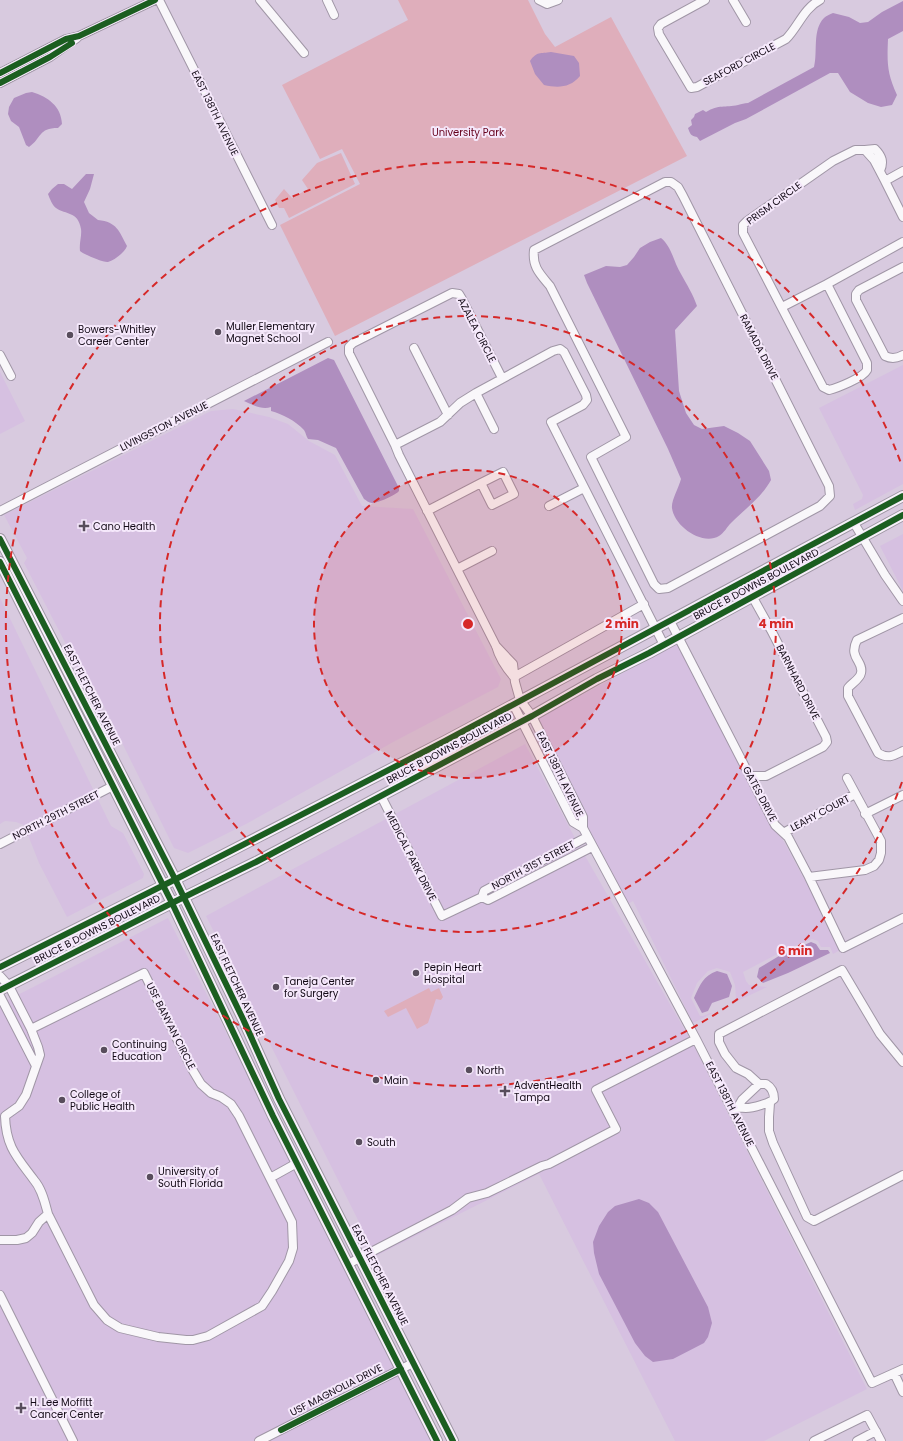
<svg xmlns="http://www.w3.org/2000/svg" width="903" height="1441" font-family="Poppins,sans-serif">
<style>
.built{fill:#d6c0e1}
.green{fill:#dfaebb}
.water{fill:#af8ebf}
.lines{fill:none;stroke-linecap:round;stroke-linejoin:round}
.minor-casing{stroke:#a096a6;stroke-width:10}
.major-casing{stroke:#a096a6;stroke-width:12}
.minor{stroke:#f9f7fa;stroke-width:8}
.major{stroke:#f9f7fa;stroke-width:10}
.cycleway-casing{stroke:#f5e8fb;stroke-width:8}
.cycleway{stroke:#1b5e20;stroke-width:6}
.ring{fill:none;stroke:#d62828;stroke-width:2;stroke-dasharray:7 5}
.poi-dot{fill:#584d5c;stroke:#f5e8fb;stroke-width:1.5}
.labels{text-anchor:middle;dominant-baseline:central;stroke-width:4;stroke-linejoin:round;paint-order:stroke}
.street-label{font-size:10px;fill:#130a16;stroke:#f5e8fb}
.park-label{font-size:10px;fill:#66001c;stroke:#f5e8fb}
.poi-label{font-size:10px;fill:#130a16;stroke:#f5e8fb;text-anchor:start}
.centre{fill:#d62828;stroke:#f5e8fb;stroke-width:2}
.ring-label{font-size:12px;text-anchor:middle;font-weight:bold;fill:#d62828;stroke:#f5e8fb;stroke-width:4;stroke-linejoin:round;paint-order:stroke}
</style>
<rect width="100%" height="100%" fill="#d8cadf"/>
<!-- built -->
<path class="built" d="M903 365V484L855 510 853 504 862 499 863 495 819 408Z
M0 372 25 421 0 434Z
M233 409 269 417 288 424 309 441 335 455 362 506 413 509 501 679 498 687 395 741 246 824 188 853 174 848 94 686 85 681 24 563 27 558 4 515 211 411Z
M903 534V591L880 546Z
M0 598 111 826 123 833 144 874 143 878 67 917 39 863 24 825 16 822 5 821 0 824Z
M681 642 778 831 842 949 833 954 830 947H821L818 941 812 939 787 949 743 972 746 981 749 985 767 987 731 1004 736 998 735 985 730 972 717 968 708 971 697 983 691 998 700 1016H703L710 1013H713L693 1023 633 901 628 904 586 824V815L537 719Z
M525 744 576 840 695 1048 867 1389 764 1441H675L539 1174 376 1256 206 916Z
M168 918 433 1441H0V1004Z"/>
<!-- green -->
<path class="green" d="M398 0H528L545 34 555 47 611 17 687 156 335 336 280 225 360 184 342 149 320 159 282 85 408 20Z
M341 153 355 184 289 218 284 208H279L275 200 284 189 292 198 308 189 302 180 317 163Z
M429 988 431 992 439 988 443 997 441 1000 436 999 428 1023 417 1029 406 1008 388 1017 384 1011Z"/>
<!-- water -->
<path class="water" d="M903 1V31L888 39C887 63 887 73 897 95L892 105 881 107 868 103 850 92 838 73H830L746 119 735 123 700 141 697 137C691 136 690 134 688 128L692 125 691 120 694 117 695 114 703 110 706 112C719 104 725 108 738 105 742 104 744 103 748 103L814 67C818 52 812 30 824 18 826 16 830 14 833 13L849 17 860 23 868 22 882 12Z
M551 52 574 56 579 63 580 76C570 88 558 88 544 85L535 74 530 61C537 51 540 54 551 52Z
M32 92C48 97 61 106 62 124L58 128C38 128 42 138 29 147L26 145 19 127 11 121 8 114 9 107 14 98 26 93Z
M86 174H94L90 189 84 202 89 213 98 220C117 222 119 231 127 246 125 252 115 260 108 262 104 263 83 254 80 251 79 243 82 236 81 229 78 211 66 215 56 208 52 205 50 199 48 194L52 189 58 184H64L72 189Z
M661 238C672 247 674 263 681 274 687 285 693 294 697 306L675 330 679 391 686 413 694 425 702 429 724 426 738 433 750 441 769 471 771 480C761 498 746 508 731 523 727 527 724 533 719 536 702 546 674 526 672 508 671 501 679 487 681 479L668 449 587 283 584 275 606 266 620 267 627 265 634 257 640 248 650 242Z
M328 358 334 360 399 488V491C396 495 378 503 372 503 369 503 366 500 364 499L336 448 318 440 308 439C306 436 306 433 304 430 296 421 282 414 271 411V407C262 410 253 405 244 401Z
M811 942 816 944 820 950H828L830 953 788 973 763 983 757 977 759 968 779 956Z
M717 971 727 974 732 986 729 997 712 1003 708 1011 702 1013 694 998C700 985 703 976 717 971Z
M639 1199 649 1203 658 1212 708 1307 712 1323 708 1337 704 1343 673 1359 653 1362 645 1356 635 1343 599 1274 594 1253 593 1242 599 1226 608 1212 615 1206Z"/>
<g class="lines">
<!-- minor casing -->
<g class="minor-casing">
<path id="minor" d="M159 0 272 225
M260 0 304 53
M327 0 334 15
M539 0 547 4 558 0
M705 0 661 24 658 28 659 34 691 88 697 87 786 39C798 27 804 8 820 0
M733 0 746 22
M0 73 66 39 79 36 155 0
M0 83 50 57 77 38
M865 150 875 149C882 156 884 162 880 171
M903 171 885 181 874 160 865 150H855L833 161 747 221 743 225V233L823 387 829 390C837 388 863 378 867 370 867 368 867 365 867 363L827 284 903 242
M885 181 903 217
M665 182H671L678 187 683 196 829 486 830 496 820 506 668 588 659 589 654 584 591 457 626 437 550 286C540 274 532 267 534 250Z
M903 267 859 290 856 294V300L885 356C891 359 896 359 903 355
M782 307 827 284
M414 348 448 415
M0 355 11 376
M502 378 462 299 459 294 452 293 353 343 349 347V353L395 445 399 455 496 646C499 657 506 668 514 677
M476 393 494 429
M395 445 440 422 460 403 476 393 553 351 560 349 564 352 586 395 587 400 583 405 551 422 664 645
M549 506 584 488
M0 511 328 342
M427 511 481 483 492 505 514 494 503 472 481 483
M854 523 885 575 903 601
M457 569 492 551
M742 583 752 596 771 630 826 737 827 742 823 747 766 776H750
M903 618 857 640C848 658 864 661 861 673 860 679 852 683 848 688V696L878 753C888 759 893 756 903 751
M670 621 775 825 788 837 809 877 843 948 903 918
M496 646 513 664 515 682 520 700 532 716 583 817V828L696 1039 872 1383 903 1369
M514 677 644 604
M513 704 573 822 583 828
M381 796 442 916 482 897
M865 814 903 795
M785 832 855 794
M587 837 484 891 482 897 488 900 592 847
M0 844 113 786
M809 877 865 870 874 866 879 860 881 853V841L847 778
M0 976 9 986 31 1029 38 1047 40 1055 26 1095 19 1106 5 1116C6 1147 17 1157 34 1180 42 1189 45 1203 48 1214L94 1305 107 1320 120 1328 158 1337 186 1340H193L208 1336 262 1306 272 1291 289 1261 293 1248 292 1222 239 1116 231 1104 221 1097 211 1093 201 1084 192 1069 144 973 31 1029
M0 996 36 1066
M759 1084 748 1074 736 1068 725 1054 719 1042V1034L842 970 880 1034 903 1062
M770 1103 769 1117V1131L773 1143 807 1217 814 1221 903 1175
M733 1109C738 1107 741 1108 746 1108 753 1108 770 1103 774 1099 774 1092 771 1087 766 1084H759L742 1100 738 1107
M270 1178 297 1163
M0 1240H17L26 1238 32 1233 39 1222 48 1214
M348 1264 452 1210 468 1198 487 1193 542 1166 549 1164 616 1129 596 1090 696 1039
M0 1295 73 1441
M894 1373 903 1392
M259 1441 413 1363
M814 1441 867 1415 881 1441
M857 1441 876 1431"/>
</g>
<!-- major casing -->
<g class="major-casing">
<path id="major" d="M0 539 175 879 243 1019 279 1099 453 1441
M0 562 172 903 273 1116 437 1441
M447 761 451 749 464 732
M421 769C432 760 442 756 445 741
M0 967 184 875 445 741 903 496
M0 990 172 903 256 862 532 716 597 679 649 653 903 515"/>
</g>
<!-- minor -->
<use href="#minor" class="minor"/>
<!-- major -->
<use href="#major" class="major"/>
<!-- cycleway casing -->
<g class="cycleway-casing">
<path id="cycleway" d="M0 73 66 39 79 36 155 0
M0 83 50 57 72 43
M0 539 175 879 243 1019 279 1099 453 1441
M0 562 172 903 273 1116 437 1441
M0 967 184 875 445 741 903 496
M0 990 172 903 256 862 532 716 597 679 649 653 903 515
M281 1430 401 1369"/>
</g>
<!-- cycleway -->
<use href="#cycleway" class="cycleway"/>
</g>
<!-- distance rings -->
<circle cx="468" cy="624" r="154" fill="#d62828" fill-opacity=".12"/>
<g class="ring">
<circle cx="468" cy="624" r="154"/>
<circle cx="468" cy="624" r="308"/>
<path d="M902 782A462 462 0 1 1 902 466"/>
</g>
<!-- markers -->
<g class="poi-dot">
<circle cx="218" cy="332" r="4"/>
<circle cx="70" cy="335" r="4"/>
<path d="M82 520h4v4h4v4h-4v4h-4v-4h-4v-4h4z"/>
<circle cx="416" cy="973" r="4"/>
<circle cx="276" cy="987" r="4"/>
<circle cx="104" cy="1050" r="4"/>
<circle cx="469" cy="1070" r="4"/>
<circle cx="376" cy="1080" r="4"/>
<path d="M503 1085h4v4h4v4h-4v4h-4v-4h-4v-4h4z"/>
<circle cx="62" cy="1100" r="4"/>
<circle cx="359" cy="1142" r="4"/>
<circle cx="150" cy="1177" r="4"/>
<path d="M19 1402h4v4h4v4h-4v4h-4v-4h-4v-4h4z"/>
</g>
<g class="labels">
<!-- street labels -->
<g class="street-label">
<text transform="translate(739 64) rotate(-28)">SEAFORD CIRCLE</text>
<text transform="translate(215 113) rotate(64)">EAST 138TH AVENUE</text>
<text transform="translate(774 203) rotate(-36)">PRISM CIRCLE</text>
<text transform="translate(477 330) rotate(63)">AZALEA CIRCLE</text>
<text transform="translate(759 347) rotate(63)">RAMADA DRIVE</text>
<text transform="translate(164 426) rotate(-27)">LIVINGSTON AVENUE</text>
<text transform="translate(756 584) rotate(-28)">BRUCE B DOWNS BOULEVARD</text>
<text transform="translate(798 682) rotate(63)">BARNHARD DRIVE</text>
<text transform="translate(92 695) rotate(63)">EAST FLETCHER AVENUE</text>
<text transform="translate(449 748) rotate(-28)">BRUCE B DOWNS BOULEVARD</text>
<text transform="translate(560 774) rotate(64)">EAST 138TH AVENUE</text>
<text transform="translate(760 794) rotate(62)">GATES DRIVE</text>
<text transform="translate(820 813) rotate(-28)">LEAHY COURT</text>
<text transform="translate(56 815) rotate(-27)">NORTH 29TH STREET</text>
<text transform="translate(411 856) rotate(63)">MEDICAL PARK DRIVE</text>
<text transform="translate(533 865) rotate(-28)">NORTH 31ST STREET</text>
<text transform="translate(97 929) rotate(-27)">BRUCE B DOWNS BOULEVARD</text>
<text transform="translate(237 985) rotate(65)">EAST FLETCHER AVENUE</text>
<text transform="translate(171 1026) rotate(63)">USF BANYAN CIRCLE</text>
<text transform="translate(730 1104) rotate(63)">EAST 138TH AVENUE</text>
<text transform="translate(380 1275) rotate(63)">EAST FLETCHER AVENUE</text>
<text transform="translate(336 1390) rotate(-27)">USF MAGNOLIA DRIVE</text>
</g>
<!-- park labels -->
<g class="park-label">
<text x="468" y="132">University Park</text>
</g>
<!-- poi labels -->
<g class="poi-label">
<text x="226" y="326">Muller Elementary<tspan x="226" dy="12">Magnet School</tspan></text>
<text x="78" y="329">Bowers-Whitley<tspan x="78" dy="12">Career Center</tspan></text>
<text x="93" y="526">Cano Health</text>
<text x="424" y="967">Pepin Heart<tspan x="424" dy="12">Hospital</tspan></text>
<text x="284" y="981">Taneja Center<tspan x="284" dy="12">for Surgery</tspan></text>
<text x="112" y="1044">Continuing<tspan x="112" dy="12">Education</tspan></text>
<text x="477" y="1070">North</text>
<text x="384" y="1080">Main</text>
<text x="514" y="1085">AdventHealth<tspan x="514" dy="12">Tampa</tspan></text>
<text x="70" y="1094">College of<tspan x="70" dy="12">Public Health</tspan></text>
<text x="367" y="1142">South</text>
<text x="158" y="1171">University of<tspan x="158" dy="12">South Florida</tspan></text>
<text x="30" y="1402">H. Lee Moffitt<tspan x="30" dy="12">Cancer Center</tspan></text>
</g>
</g>
<circle cx="468" cy="624" r="6" class="centre"/>
<g class="ring-label">
<text x="622" y="628">2 min</text>
<text x="776" y="628">4 min</text>
<text x="795" y="955">6 min</text>
</g>
</svg>
